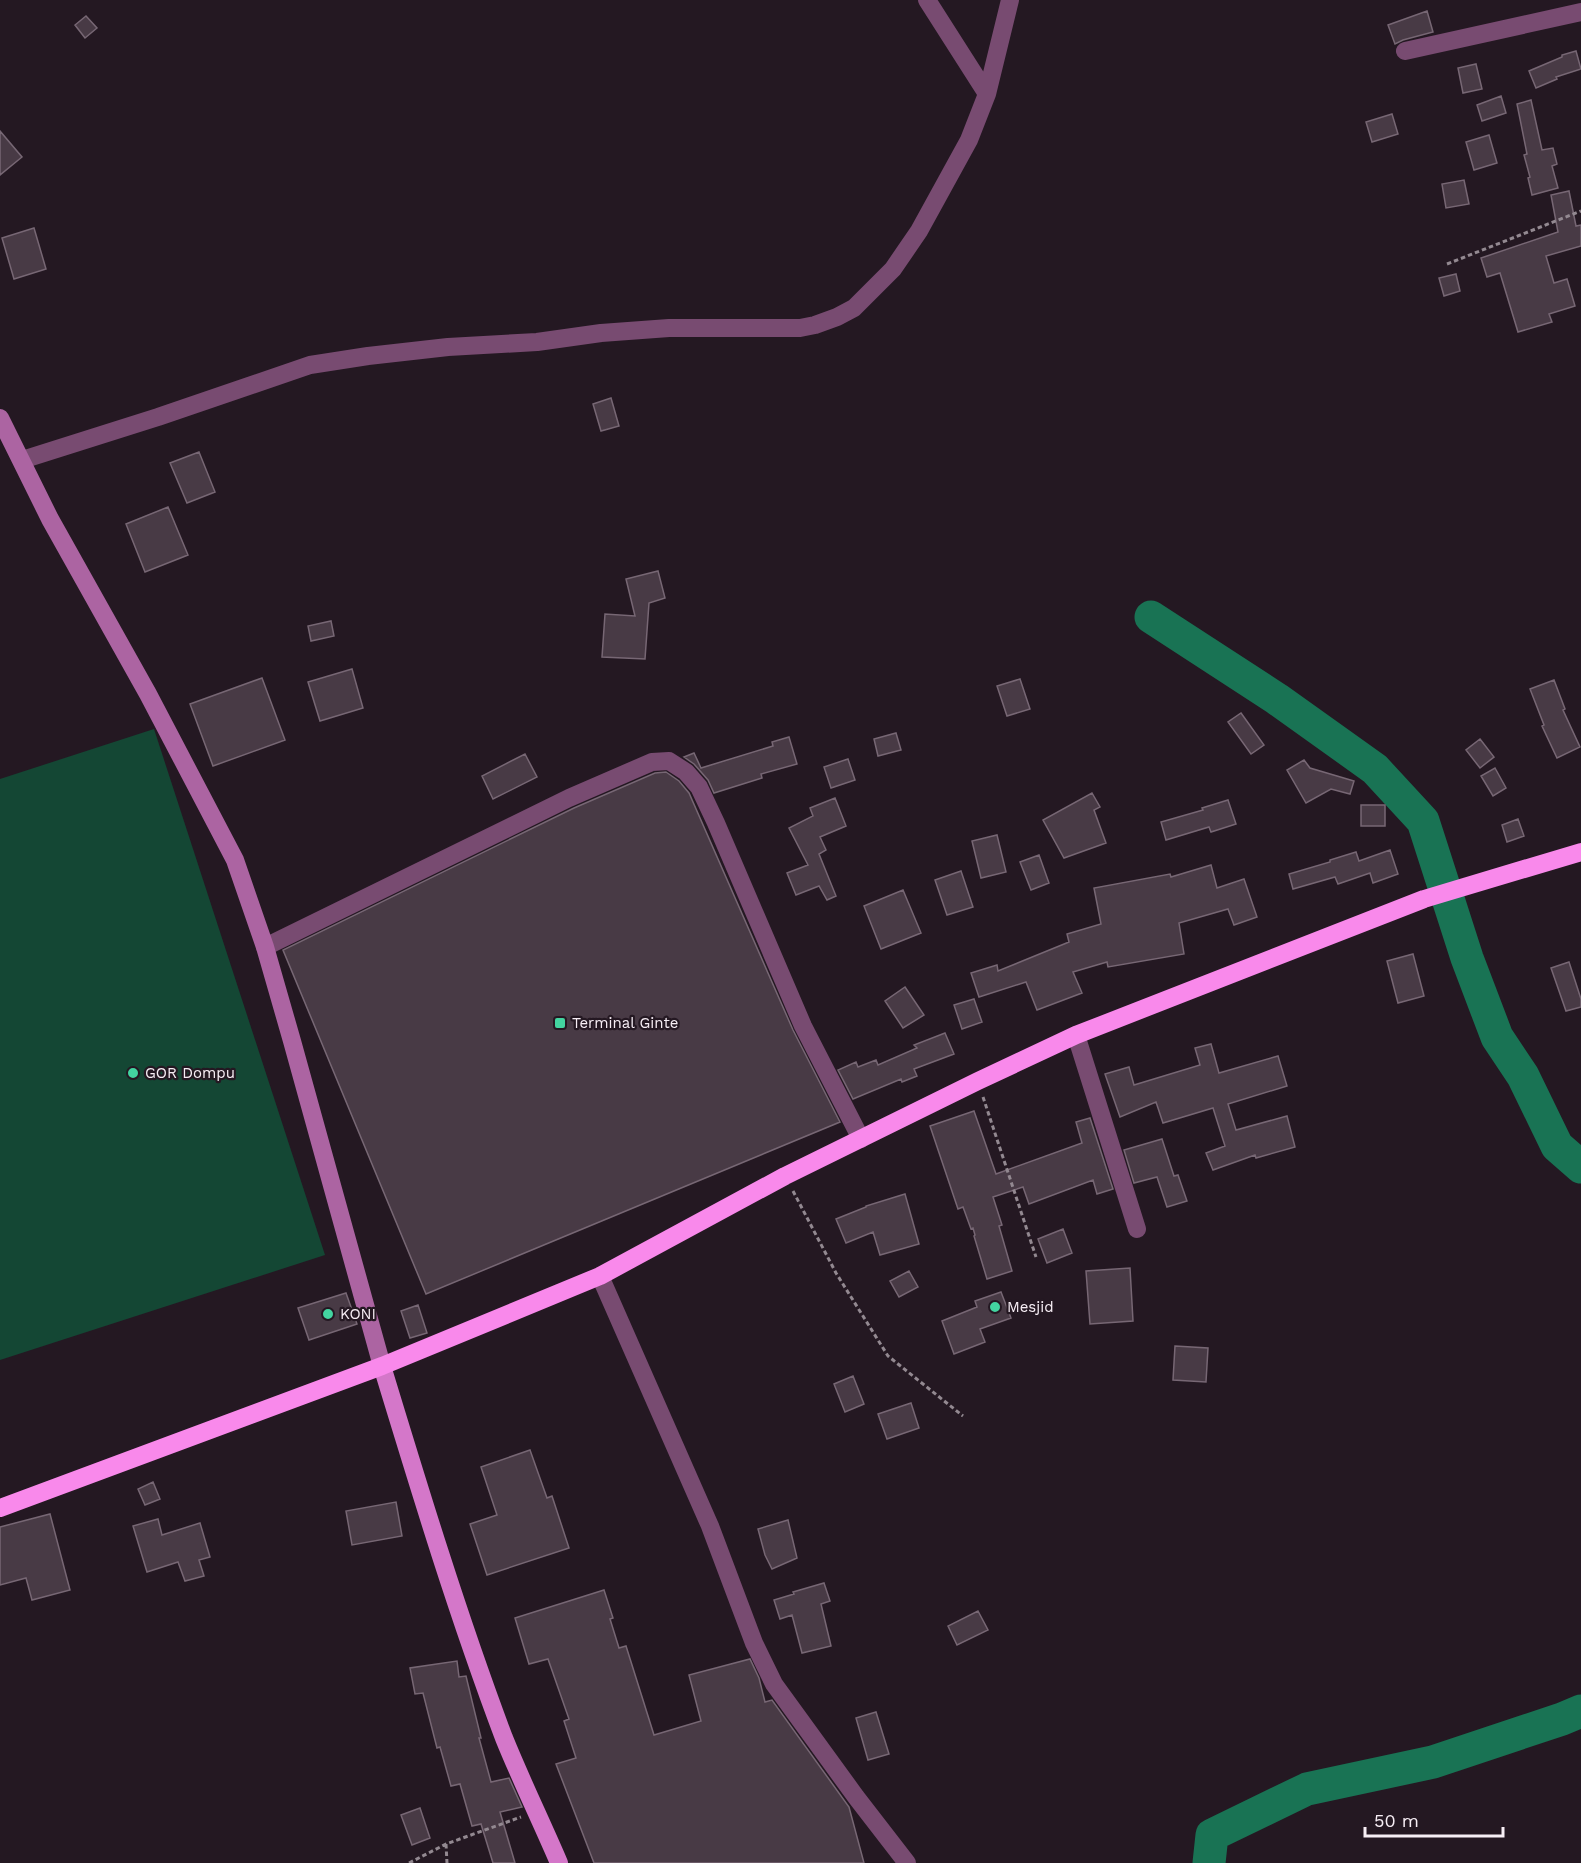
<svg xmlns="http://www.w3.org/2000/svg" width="1581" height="1863" font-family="'Work Sans',sans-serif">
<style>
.green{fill:#144734}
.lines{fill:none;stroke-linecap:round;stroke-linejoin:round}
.river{stroke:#197354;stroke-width:33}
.building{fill:#483a45;stroke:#776774;stroke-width:1.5}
.path{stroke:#938991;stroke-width:3;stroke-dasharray:4.5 3;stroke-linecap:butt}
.street{stroke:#784b71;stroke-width:18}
.secondary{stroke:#ac64a2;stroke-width:18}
.primary{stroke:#d477c9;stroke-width:18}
.highway{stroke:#f989eb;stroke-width:18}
.poi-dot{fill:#43d4a0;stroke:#241822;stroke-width:2}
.labels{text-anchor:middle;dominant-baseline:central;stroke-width:4.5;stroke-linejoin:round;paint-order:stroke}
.poi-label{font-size:15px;fill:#f7eef5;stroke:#241822;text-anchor:start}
</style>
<rect width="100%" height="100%" fill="#241822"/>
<!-- green -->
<path class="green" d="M154 729 325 1255 0 1360V779Z"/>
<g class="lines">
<!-- river -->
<path class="river" d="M1151 617 1277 699 1375 769 1423 821 1467 958 1497 1037 1523 1076 1557 1146 1581 1167
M1209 1863 1212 1835 1307 1789 1433 1762 1562 1719 1581 1711"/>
</g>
<!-- building -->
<path class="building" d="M1427 11 1433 32 1403 40 1395 44 1388 25Z
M86 16 97 28 85 38 75 25Z
M1576 51 1581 69 1556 77 1557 79 1536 88 1529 71 1562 57V55Z
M1476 64 1482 89 1463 93 1458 68Z
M1501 96 1506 113 1482 121 1477 105Z
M1531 100 1542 150 1553 148 1557 164 1552 166 1558 188 1532 195 1528 178 1530 177 1524 155 1527 154 1517 104Z
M1392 114 1398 134 1372 142 1366 122Z
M0 131 22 157 0 175Z
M1489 135 1497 163 1474 170 1466 142Z
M1464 180 1469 204 1446 208 1442 184Z
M1569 191 1576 226 1581 225V246L1546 256 1554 283 1567 279 1575 306 1549 314 1552 322 1518 332 1500 273 1487 277 1481 258 1558 232 1551 195Z
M34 228 46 269 14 279 2 238Z
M1456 274 1460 291 1444 296 1439 278Z
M611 398 619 426 601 431 593 404Z
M199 452 215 492 187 503 170 463Z
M168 507 188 555 145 572 126 524Z
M658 571 665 598 649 603 645 659 602 657 605 614 635 616 626 579Z
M331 621 334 636 311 641 308 626Z
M352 669 363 708 320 721 308 682Z
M262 678 285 740 213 766 190 704Z
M1020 679 1030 709 1007 716 997 686Z
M1554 680 1565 709 1563 710 1580 747 1557 758 1542 726 1544 725 1530 689Z
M1241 713 1264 745 1251 754 1228 722Z
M896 733 901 750 878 756 874 739Z
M789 737 797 764 761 774 762 778 714 793 708 780 694 764 684 757 694 753 701 768 773 746 772 742Z
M1480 739 1494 757 1480 768 1466 750Z
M525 754 537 777 493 799 482 776Z
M848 759 855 780 831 788 824 767Z
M1304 760 1310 768 1354 781 1350 794 1331 789 1306 803 1287 770Z
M1495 768 1506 788 1493 796 1481 776Z
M666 772 679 781 689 793 793 1030 840 1122 426 1294 283 950 574 808 655 773Z
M1092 793 1100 807 1094 810 1106 843 1064 858 1043 820Z
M835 798 846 826 820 837 826 850 819 854 836 896 827 900 819 886 796 895 787 873 808 865 789 828 813 816 810 808Z
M1228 800 1236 824 1211 832 1209 827 1166 840 1161 822 1203 810 1202 808Z
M1361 805H1385V826H1361Z
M1518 819 1524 836 1507 842 1502 825Z
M997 835 1006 872 981 878 972 841Z
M1390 850 1398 874 1373 883 1370 873 1338 884 1335 877 1293 889 1289 874 1330 862V860L1356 852 1359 861Z
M1039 855 1049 883 1031 890 1020 862Z
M1211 865 1217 888 1244 879 1257 917 1234 925 1228 909 1179 923 1184 954 1108 967 1107 962 1073 972 1082 993 1037 1010 1026 982 979 997 971 973 997 965 998 971 1069 942 1067 934 1101 924 1094 888 1170 874 1171 877Z
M961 871 973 907 947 915 935 880Z
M903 890 921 933 881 949 864 906Z
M1413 954 1424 996 1398 1003 1387 961Z
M1569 962 1581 999V1007L1566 1011 1551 968Z
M905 987 924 1015 903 1028 885 1001Z
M974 999 982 1022 962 1029 954 1005Z
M945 1033 954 1054 914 1069 917 1076 902 1082 901 1079 853 1099 838 1070 856 1062 858 1067 876 1060 878 1065 917 1048 914 1045Z
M1211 1044 1219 1073 1278 1056 1287 1086 1228 1104 1236 1130 1287 1116 1295 1147 1256 1158 1255 1155 1213 1170 1206 1153 1225 1146 1213 1108 1163 1123 1156 1102 1120 1117 1105 1074 1129 1067 1134 1085 1200 1065 1195 1048Z
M974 1111 996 1174 1082 1143 1076 1122 1090 1118 1113 1189 1097 1194 1093 1180 1029 1204 1023 1187 993 1197 1002 1225 999 1226 1012 1271 987 1279 974 1236 975 1235 973 1228 971 1229 963 1207 958 1209 930 1126Z
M1162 1139 1174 1176 1178 1175 1187 1201 1167 1207 1157 1177 1134 1183 1124 1150Z
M905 1194 919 1244 880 1255 873 1232 846 1243 836 1219 866 1207V1206Z
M1063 1229 1072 1253 1047 1263 1038 1239Z
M1130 1268 1133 1321 1090 1324 1086 1271Z
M909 1271 918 1287 899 1297 890 1281Z
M1001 1292 1011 1318 980 1329 985 1342 954 1354 942 1321 977 1307 975 1301Z
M346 1293 357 1324 309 1340 298 1308Z
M418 1305 427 1333 410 1338 401 1311Z
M1175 1346 1208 1348 1206 1382 1173 1380Z
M853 1376 864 1404 845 1412 834 1384Z
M911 1403 919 1428 887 1439 878 1414Z
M530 1450 547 1498 552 1496 569 1548 487 1575 470 1524 497 1515 481 1467Z
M153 1482 160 1499 145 1505 138 1489Z
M396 1502 402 1536 352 1545 346 1511Z
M50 1514 70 1590 32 1600 26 1578 0 1585V1527Z
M158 1519 162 1535 200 1523 210 1557 199 1560 204 1576 185 1581 178 1562 147 1572 133 1526Z
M788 1520 797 1558 772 1569 765 1555 758 1529Z
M824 1583 830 1601 821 1604 831 1646 802 1653 792 1615 780 1619 774 1600 794 1594 793 1592Z
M604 1590 613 1618 610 1619 619 1648 626 1646 654 1735 701 1721 689 1675 750 1659 759 1678 765 1702 772 1700 849 1807 864 1863H594L556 1764 576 1758 564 1721 569 1719 548 1659 529 1664 515 1618Z
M978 1611 988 1630 957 1645 948 1626Z
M457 1661 459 1677 466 1676 481 1738H479L491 1782 509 1778 522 1807 500 1812 515 1863H493L481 1824 472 1826 460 1784 451 1786 440 1747 437 1748 423 1693 415 1694 410 1668Z
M876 1712 889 1754 868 1760 856 1718Z
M420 1808 430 1838 412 1845 401 1815Z"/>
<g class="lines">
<!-- path -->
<path class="path" d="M1447 264 1581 211
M983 1097 1036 1257
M793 1191 836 1273 888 1356 963 1416
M446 1844 447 1863
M409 1863 446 1844 521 1817"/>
<!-- street -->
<path class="street" d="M1405 51 1581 12
M987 94 1010 0
M22 460 158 417 310 365 368 356 448 347 537 342 601 333 669 328H800L815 325 837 317 854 308 893 269 919 231 969 140 987 94 927 0
M265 947 569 798 652 762 669 761 686 772 699 787 716 823 803 1026 861 1139
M1076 1035 1137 1229
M600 1276 710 1526 754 1643 774 1684 856 1797 907 1863"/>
<!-- secondary -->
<path class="secondary" d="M0 418 50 519 148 694 235 860 265 947 292 1041 382 1366"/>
<!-- primary -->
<path class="primary" d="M382 1366C420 1491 458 1616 504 1738 521 1780 541 1821 559 1863"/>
<!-- highway -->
<path class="highway" d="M0 1508 382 1366 600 1276 785 1176 978 1081 1076 1035 1424 899 1581 852"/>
</g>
<!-- markers -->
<g class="poi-dot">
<rect x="554" y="1017" width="12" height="12" rx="3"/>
<circle cx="133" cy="1073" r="6"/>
<circle cx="995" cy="1307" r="6"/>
<circle cx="328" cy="1314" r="6"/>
</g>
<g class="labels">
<!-- poi labels -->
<g class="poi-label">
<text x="572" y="1023">Terminal Ginte</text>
<text x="145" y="1073">GOR Dompu</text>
<text x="1007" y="1307">Mesjid</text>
<text x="340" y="1314">KONI</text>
</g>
</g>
<!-- scale -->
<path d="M1365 1827v9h138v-9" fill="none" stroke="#f7eef5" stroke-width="3"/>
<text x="1374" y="1827" font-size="18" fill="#f7eef5" stroke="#241822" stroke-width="4.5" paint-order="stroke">50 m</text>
</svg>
